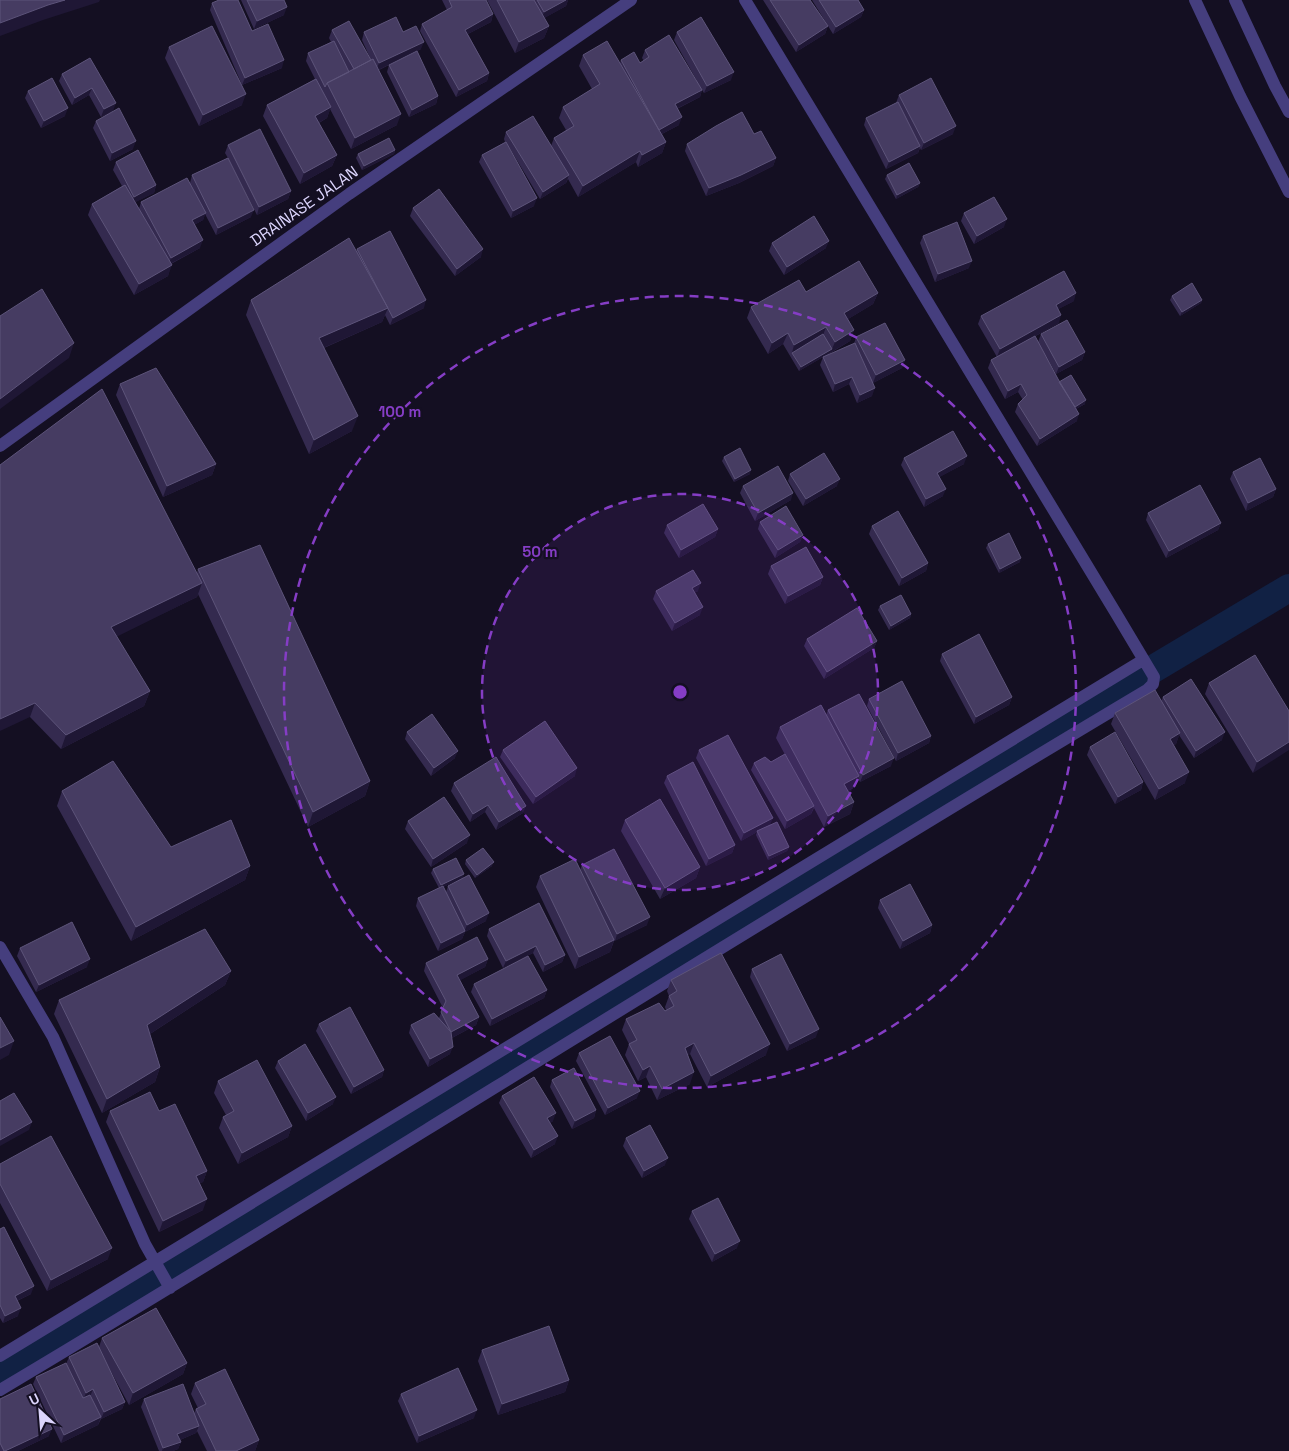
<svg xmlns="http://www.w3.org/2000/svg" width="1289" height="1451" font-family="'Space Grotesk',sans-serif">
<style>
.lines{fill:none;stroke-linecap:round;stroke-linejoin:round}
.canal{stroke:#112144;stroke-width:28}
.service{stroke:#453e7e;stroke-width:12}
.minor{stroke:#453e7e;stroke-width:12}
.tertiary{stroke:#453e7e;stroke-width:12}
.wall{fill:#342a4f}
.shaded-wall{fill:#1f1735}
.building{fill:#463c62;stroke:#5d547a}
.ring{fill:none;stroke:#853dc5;stroke-width:2.5;stroke-dasharray:9 6}
.labels{text-anchor:middle;dominant-baseline:central;stroke-width:4.5;stroke-linejoin:round;paint-order:stroke}
.street-label{font-size:16px;fill:#dbd4fc;stroke:#140f22}
.centre{fill:#853dc5;stroke:#140f22;stroke-width:2.5}
.ring-label{font-size:15px;text-anchor:middle;font-weight:bold;fill:#853dc5;stroke:#140f22;stroke-width:4.5;stroke-linejoin:round;paint-order:stroke}
</style>
<rect width="100%" height="100%" fill="#140f22"/>
<g class="lines">
<!-- canal -->
<path class="canal" d="M0 1371 979 773 1289 588"/>
<!-- service -->
<path class="service" d="M1195 0 1240 96 1289 192
M1235 0 1275 86 1289 112"/>
<!-- minor -->
<path class="minor" d="M0 947 53 1037 145 1244 170 1288
M0 1356 1143 660
M0 1390C143 1305 285 1217 426 1130 666 982 905 834 1147 690L1153 684 1154 677 1117 615 745 0"/>
<!-- tertiary -->
<path class="tertiary" d="M0 446 349 194 631 0"/>
</g>
<!-- wall -->
<path class="wall" d="M241 0H284V15L254 29Z
M442 0H486L493 14 491 22 468 34 489 73 487 81 456 97 420 31 422 24 447 10Z
M487 0H568L566 6 544 18 549 26 544 38 515 53Z
M763 0H810L828 26 825 34 796 52Z
M812 0H858L864 10 861 17 833 34Z
M212 3 252 31 282 68 242 85 210 10Z
M332 30 371 60 362 40 364 32H403L421 49 379 70 397 125 351 149 330 109 327 118 319 123 337 155 332 166 300 184 263 116 267 105 315 79 306 61 308 53 331 42 329 38Z
M677 32 731 80 704 93 702 90 700 97 677 109 679 125 662 134 666 142 662 153 638 167 636 162 578 197 568 179 566 183 540 199 509 147 534 206 511 218 479 162 482 155 505 142 504 139 506 132 551 146 554 138 566 130 559 118 563 107 592 89 579 66 583 55 620 63 621 60 640 63 644 61 642 58 645 50 697 81 674 40Z
M169 47 242 105 199 126 165 58Z
M90 58 113 111 101 117 89 95 72 105 59 81 62 74Z
M389 65 438 96 436 104 409 117 387 72Z
M28 91 65 116 41 128 25 98Z
M899 95 953 134 921 150 920 148 918 153 886 169 864 125 866 118 896 103Z
M96 121 133 149 110 161 93 128Z
M754 134 776 158 773 166 739 183 706 196 685 151 687 144Z
M228 145 291 191 288 199 257 215 228 158 251 217 216 235 205 214 203 220 194 225 200 248 171 264 168 276 134 295 88 215 92 204 122 186 113 170 116 162 156 185 154 193 135 202 139 209 141 202 190 183 192 175 228 158 225 153Z
M395 150 394 154 362 170 356 158 358 154Z
M887 175 920 183 918 187 896 199 885 179Z
M413 208 481 257 455 276 410 216Z
M964 213 1004 227 974 244 961 221Z
M923 236 969 268 935 282 920 243Z
M772 243 826 248 784 275 769 251Z
M357 249 424 308 390 325 385 315 382 322 324 348 352 431 309 454 246 315 251 300 356 252Z
M806 292 878 293 873 304 848 319 854 330 850 341 824 357 854 344 856 337 905 360 902 368 873 383 872 396 857 403 849 384 833 392 820 365 823 357 799 371 783 344 768 354 747 318 751 307Z
M1172 296 1202 300 1201 303 1180 316 1170 300Z
M1074 301 1058 309 1059 323 1025 342H1038L1041 334 1085 352 1082 360 1056 374 1045 354 1059 382 1085 404 1076 409 1077 421 1037 446 1015 412 1018 404 1023 400 1018 392 1005 399 988 368 991 360 997 357 978 324 981 316Z
M120 384 216 464 212 475 163 497 116 395Z
M724 457 750 474 734 482 722 461Z
M904 458 964 464 939 477 943 496 924 507 901 465Z
M0 465 197 573 198 569 370 781 365 796 308 827 198 594 197 597 116 636 150 691 144 706 61 749 30 717Z
M1233 472 1276 489 1273 497 1246 511 1230 479Z
M790 474 837 486 803 506 788 481Z
M743 486 791 500 755 521 740 493Z
M1148 513 1221 523 1218 530 1166 558 1146 520Z
M760 522 803 535 800 542 775 558 758 529Z
M667 525 718 529 715 537 679 558 664 533Z
M872 526 928 563 926 571 899 586 869 534Z
M988 544 1020 562 999 573 986 548Z
M771 566 823 577 820 585 785 604 768 574Z
M656 591H698L694 593 700 615 672 631 653 599Z
M880 606 911 614 910 618 889 630 878 610Z
M807 639 877 641 874 648 824 679 804 646Z
M942 654 1012 697 1009 705 974 724 940 661Z
M1209 683 1289 711 1253 773 1205 694Z
M1163 697 1222 740 1194 758 1179 735 1176 744 1174 745 1185 783 1155 800 1111 724 1115 713 1161 701Z
M869 699 931 736 929 743 896 761 867 706Z
M828 710 891 766 860 782 858 778 855 787 848 791 854 802 850 814 824 827 814 808 811 814 785 829 751 770 754 763 789 762 776 738 780 727 826 715Z
M407 732 455 758 431 776 405 739Z
M1090 747 1143 782 1141 790 1115 804 1087 755Z
M503 750 575 776 533 804 500 757Z
M699 750 771 825 789 847 787 851 768 860 756 835 757 832 741 841 696 758Z
M667 776 735 845 732 853 706 866 664 783Z
M454 783 523 813 496 830 485 812 470 822 451 791Z
M62 791 171 847 250 866 245 880 131 941 57 806Z
M625 820 700 867 696 878 660 899 621 831Z
M408 821 467 843 431 867 405 829Z
M466 860 492 866 475 878 465 864Z
M582 865 647 925 614 941 610 952 575 969 536 887 540 876 580 870Z
M433 869 463 878 443 887 446 892 448 886 486 921 465 932 462 939 438 951 416 906 418 898 439 888 431 873Z
M880 900 932 925 930 933 900 949 878 908Z
M489 929 565 955 562 962 543 972 533 953 503 968 487 936Z
M20 948 87 967 36 992 17 956Z
M488 959 485 967 460 980 479 1017 476 1025 452 1038 450 1054 428 1067 409 1033 411 1025 439 1018 443 1008 424 971 426 963Z
M752 969 816 1037 787 1051 750 977Z
M231 971 225 985 150 1034 160 1067 155 1082 102 1113 54 1014 59 1000Z
M671 980 766 1055 707 1087 690 1054 688 1055 690 1084 657 1100 646 1077 638 1081 625 1055 629 1044 622 1030 626 1019 666 1010 665 1007 669 996 667 991Z
M474 984 547 990 544 998 490 1026 471 992Z
M319 1024 384 1070 382 1077 351 1094 316 1031Z
M579 1053 637 1098 605 1115 576 1061Z
M278 1061 333 1104 306 1121 275 1068Z
M552 1080 596 1110 594 1118 572 1129 550 1087Z
M218 1081 292 1126 288 1137 238 1164 219 1128 223 1117 226 1115 214 1093Z
M502 1096 553 1121 550 1123 555 1144 531 1158 499 1103Z
M110 1111H159L207 1171 203 1182 200 1183 203 1210 159 1232 106 1122Z
M626 1138 665 1165 642 1178 623 1146Z
M0 1164 108 1259 47 1291 0 1203Z
M692 1211 737 1248 712 1262 689 1219Z
M0 1229 31 1294 17 1301 18 1316 3 1323 0 1318Z
M102 1338 187 1363 183 1374 129 1405 109 1368 125 1402 122 1409 101 1419 98 1425 61 1443 33 1384 36 1377 66 1364 69 1357 99 1347Z
M482 1350 569 1380 565 1392 498 1415 478 1361Z
M195 1383 259 1440 255 1451H207L197 1431 196 1433 180 1440 181 1442 178 1449 173 1451H159L141 1407 144 1399 194 1413 196 1409 198 1408 191 1394Z
M401 1394 474 1418 417 1443 398 1401Z
M0 1399 49 1436 18 1451H0Z"/>
<!-- shaded-wall -->
<path class="shaded-wall" d="M65 0H100L99 2 43 20 0 36V23L48 5Z
M566 0H568L566 6 541 20 544 12Z
M287 7 284 15 254 29 257 21Z
M864 10 861 17 833 34 836 27Z
M493 14 491 22 462 37 465 30Z
M549 26 544 38 515 53 519 42Z
M828 26 825 34 796 52 799 45Z
M424 42 421 49 376 71 379 63Z
M284 60 282 68 242 85 245 78Z
M734 72 731 80 704 93 707 86Z
M489 73 487 81 456 97 459 90Z
M92 88 89 95 72 105 75 98Z
M702 90 700 97 672 111 675 104Z
M246 94 242 105 199 126 203 115Z
M438 96 436 104 409 117 412 110Z
M116 103 113 111 101 117 104 109Z
M331 107 327 118 311 127 315 116Z
M68 108 65 116 41 128 44 121Z
M401 114 397 125 351 149 355 138Z
M682 117 679 125 656 137 659 130Z
M956 126 953 134 921 150 924 143Z
M136 141 133 149 110 161 112 153Z
M666 142 662 153 638 167 642 155Z
M920 146 918 153 886 169 889 162Z
M395 150 394 154 362 170 364 166Z
M640 151 636 162 578 197 583 186Z
M337 155 332 166 300 184 304 173Z
M776 158 773 166 739 183 706 196 709 188Z
M569 175 566 183 540 199 543 192Z
M920 183 918 187 896 199 897 195Z
M156 185 154 193 132 204 134 197Z
M291 191 288 199 257 215 259 207Z
M537 198 534 206 511 218 513 211Z
M254 210 251 217 216 235 218 228Z
M206 213 203 220 189 228 192 220Z
M1007 219 1004 227 974 244 977 236Z
M203 240 200 248 168 265 171 258Z
M829 241 826 248 784 275 787 267Z
M483 249 481 257 455 276 457 269Z
M972 261 969 268 935 282 938 274Z
M172 265 168 276 134 295 139 284Z
M878 293 873 304 840 324 844 313Z
M1076 293 1074 301 1053 312 1056 305Z
M426 300 424 308 390 325 393 318Z
M1202 300 1201 303 1180 316 1182 312Z
M388 308 382 322 314 352 319 338Z
M1061 315 1059 323 997 357 1000 349Z
M826 327 822 338 792 353 794 345Z
M854 330 850 341 799 371 801 367 832 349 835 342Z
M788 333 783 344 768 354 772 343Z
M74 343 69 358 0 409V399Z
M1085 352 1082 360 1056 374 1059 367Z
M905 360 902 368 873 383 876 375Z
M852 377 849 384 833 392 835 384Z
M1021 384 1018 392 1005 399 1008 391Z
M875 388 872 396 857 403 860 395Z
M1086 400 1085 404 1070 412 1072 409Z
M1079 414 1077 421 1037 446 1040 439Z
M358 416 352 431 309 454 314 440Z
M967 456 964 464 934 480 937 473Z
M216 464 212 475 163 497 167 486Z
M751 470 750 474 734 482 735 479Z
M840 479 837 486 803 506 806 499Z
M946 489 943 496 924 507 926 499Z
M1276 489 1273 497 1246 511 1248 503Z
M793 493 791 500 755 521 758 513Z
M1221 523 1218 530 1166 558 1169 551Z
M718 529 715 537 679 558 681 550Z
M803 535 800 542 775 558 778 550Z
M1021 558 1020 562 999 573 1000 569Z
M928 563 926 571 899 586 902 578Z
M823 577 820 585 785 604 788 596Z
M202 583 197 597 106 642 111 627Z
M701 583 698 591 689 596 692 588Z
M703 607 700 615 672 631 675 623Z
M911 614 910 618 889 630 891 626Z
M877 641 874 648 824 679 827 672Z
M150 691 144 706 61 749 66 735Z
M1012 697 1009 705 974 724 976 717Z
M35 703 30 717 0 731V719Z
M1225 732 1222 740 1194 758 1196 751Z
M1180 733 1176 744 1166 750 1170 739Z
M931 736 929 743 896 761 898 753Z
M1289 742V750L1253 773 1257 762Z
M458 751 455 758 431 776 434 768Z
M894 758 891 766 860 782 863 775Z
M577 768 575 776 533 804 536 797Z
M1189 772 1185 783 1155 800 1159 789Z
M859 776 855 787 840 795 844 784Z
M370 781 365 796 308 827 313 812Z
M1143 782 1141 790 1115 804 1118 797Z
M854 802 850 814 824 827 828 816Z
M488 805 485 812 470 822 473 814Z
M526 806 523 813 496 830 499 822Z
M814 806 811 814 785 829 787 821Z
M773 818 770 825 741 841 744 833Z
M470 835 467 843 431 867 433 859Z
M735 845 732 853 706 866 709 859Z
M789 847 787 851 768 860 769 856Z
M494 862 492 866 475 878 477 875Z
M250 866 245 880 131 941 136 927Z
M700 867 696 878 660 899 665 888Z
M464 874 463 878 439 889 441 885Z
M489 913 486 921 465 932 462 939 438 951 441 943 464 932 467 925Z
M650 917 647 925 615 941 617 934Z
M932 925 930 933 900 949 903 941Z
M614 940 610 952 575 969 579 957Z
M536 946 533 953 503 968 506 961Z
M565 955 562 962 543 972 545 965Z
M90 959 87 967 36 992 39 985Z
M488 959 485 967 455 983 457 975Z
M231 971 225 985 142 1039 147 1025Z
M547 990 544 998 490 1026 492 1019Z
M479 1017 476 1025 448 1040 451 1032Z
M819 1029 816 1037 787 1051 790 1044Z
M14 1041 9 1055 0 1060V1048Z
M694 1043 690 1054 681 1059 685 1048Z
M770 1044 766 1055 707 1087 711 1076Z
M453 1047 450 1054 428 1067 430 1059Z
M650 1066 646 1077 638 1081 643 1070Z
M160 1067 155 1082 102 1113 107 1099Z
M384 1070 382 1077 351 1094 354 1087Z
M694 1072 690 1084 657 1100 662 1089Z
M640 1091 637 1098 605 1115 608 1108Z
M336 1097 333 1104 306 1121 308 1113Z
M596 1110 594 1118 572 1129 575 1121Z
M556 1113 553 1121 545 1126 547 1118Z
M32 1122 29 1130 0 1146V1140Z
M292 1126 288 1137 238 1164 242 1153Z
M558 1136 555 1144 531 1158 534 1150Z
M668 1158 665 1165 642 1178 644 1171Z
M207 1171 203 1182 192 1187 196 1176Z
M207 1199 203 1210 159 1232 163 1221Z
M740 1241 737 1248 712 1262 715 1254Z
M112 1248 108 1259 47 1291 51 1280Z
M34 1286 31 1294 12 1303 15 1296Z
M21 1308 18 1316 3 1323 5 1316Z
M187 1363 183 1374 129 1405 133 1393Z
M569 1380 565 1392 498 1415 502 1404Z
M93 1389 90 1397 83 1400 86 1393Z
M125 1402 122 1409 101 1419 104 1412Z
M477 1410 474 1418 417 1443 419 1436Z
M101 1417 98 1425 61 1443 64 1435Z
M199 1426 196 1433 175 1442 177 1434Z
M52 1429 49 1436 18 1451H5Z
M259 1440 255 1451H236Z
M181 1442 178 1449 173 1451H162L163 1448Z"/>
<!-- building -->
<path class="building" d="M0 0H65L48 5 0 23Z
M219 0H238L252 31 268 24 284 60 245 78 212 3Z
M247 0H284L287 7 257 21Z
M449 0H486L493 14 465 30 489 73 459 90 422 24 452 7Z
M497 0H534L549 26 519 42Z
M537 0H566L544 12Z
M770 0H810L828 26 799 45Z
M819 0H858L864 10 836 27Z
M396 17 403 32 416 26 424 42 379 63 364 32Z
M701 17 734 72 707 86 677 32Z
M349 21 371 60 354 69 332 30Z
M212 26 246 94 203 115 169 47Z
M669 35 702 90 675 104 682 117 659 130 621 60 634 52 640 63 649 57 645 50Z
M334 41 349 72 327 83 325 87 308 53Z
M607 41 666 142 642 155 640 151 583 186 554 138 574 126 563 107 600 84 583 55Z
M417 51 438 96 412 110 389 65Z
M90 58 116 103 104 109 92 88 75 98 62 74Z
M373 59 401 114 355 138 327 83Z
M52 78 68 108 44 121 28 91Z
M931 78 956 126 924 143 899 95Z
M316 79 331 107 315 116 337 155 304 173 267 105Z
M898 102 920 146 889 162 866 118Z
M119 108 136 141 112 153 96 121Z
M742 112 754 134 761 131 776 158 741 175 709 188 687 144 716 126Z
M533 116 569 175 543 192 506 132Z
M260 129 291 191 259 207 228 145Z
M389 138 395 150 364 166 358 154Z
M506 142 537 198 513 211 482 155Z
M138 150 156 185 134 197 116 162Z
M228 158 254 210 218 228 192 175Z
M909 163 920 183 897 195 887 175Z
M187 178 206 213 192 220 203 240 171 258 141 202Z
M125 185 172 265 139 284 92 204Z
M439 189 483 249 457 269 413 208Z
M994 197 1007 219 977 236 964 213Z
M814 216 829 241 787 267 772 243Z
M957 222 972 261 938 274 923 236Z
M390 231 426 300 393 318 357 249Z
M349 238 388 308 319 338 358 416 314 440 251 300Z
M859 261 878 293 844 313 854 330 835 342 826 327 794 345 788 333 772 343 751 307 799 280 806 292Z
M1064 271 1076 293 1056 305 1061 315 1000 349 981 316Z
M1192 283 1202 300 1182 312 1172 296Z
M42 289 74 343 0 399V316Z
M1067 320 1085 352 1059 367 1041 334Z
M885 323 905 360 876 375 856 337Z
M823 334 832 349 801 367 792 353Z
M1035 336 1058 379 1079 414 1040 439 1018 404 1027 395 1021 384 1008 391 991 360Z
M855 343 875 388 860 395 852 377 835 384 823 357Z
M156 368 216 464 167 486 120 384Z
M1071 375 1086 400 1075 407 1059 382Z
M102 389 202 583 111 627 150 691 66 735 35 703 0 719V465Z
M953 431 967 456 937 473 946 489 926 499 904 458Z
M740 448 751 470 735 479 724 457Z
M824 453 840 479 806 499 790 474Z
M1260 458 1276 489 1248 503 1233 472Z
M778 466 793 493 758 513 743 486Z
M1200 485 1221 523 1169 551 1148 513Z
M703 504 718 529 681 550 667 525Z
M786 506 803 535 778 550 760 522Z
M898 511 928 563 902 578 872 526Z
M1009 533 1021 558 1000 569 988 544Z
M260 545 370 781 313 812 198 569Z
M806 547 823 577 788 596 771 566Z
M693 570 701 583 692 588 703 607 675 623 656 591Z
M901 595 911 614 891 626 880 606Z
M857 608 877 641 827 672 807 639Z
M979 634 1012 697 976 717 942 654Z
M1255 655 1289 711V742L1257 762 1209 683Z
M1191 679 1225 732 1196 751 1163 697Z
M902 681 931 736 898 753 869 699Z
M1155 690 1180 733 1170 739 1189 772 1159 789 1115 713Z
M859 694 894 758 863 775 828 710Z
M821 705 859 776 844 784 854 802 828 816 780 727Z
M432 714 458 751 434 768 407 732Z
M545 721 577 768 536 797 503 750Z
M1115 732 1143 782 1118 797 1090 747Z
M728 735 773 818 744 833 699 750Z
M785 754 814 806 787 821 754 763 765 757 771 762Z
M496 757 526 806 499 822 488 805 473 814 454 783Z
M113 761 171 847 231 820 250 866 136 927 62 791Z
M693 762 735 845 709 859 667 776Z
M444 797 470 835 433 859 408 821Z
M660 799 700 867 665 888 625 820Z
M777 822 789 847 769 856 757 831Z
M483 848 494 862 477 875 466 860Z
M614 849 650 917 617 934 582 865Z
M456 858 464 874 441 885 433 869Z
M575 859 614 940 579 957 540 876Z
M469 875 489 913 467 925 448 886Z
M910 884 932 925 903 941 880 900Z
M443 886 465 931 441 943 418 898Z
M539 903 565 955 545 965 536 946 506 961 489 929Z
M72 922 90 959 39 985 20 948Z
M205 929 231 971 147 1025 160 1067 107 1099 59 1000Z
M477 937 488 959 457 975 479 1017 451 1032 441 1012 446 1001 426 963Z
M721 953 770 1044 711 1076 694 1043 685 1048 694 1072 662 1089 650 1066 643 1070 629 1044 637 1040 626 1019 659 1003 665 1011 674 1006 669 996 677 991 671 980Z
M781 954 819 1029 790 1044 752 969Z
M528 956 547 990 492 1019 474 984Z
M350 1007 384 1070 354 1087 319 1024Z
M434 1013 451 1032 453 1047 430 1059 411 1025Z
M0 1017 14 1041 0 1048Z
M610 1036 640 1091 608 1108 579 1053Z
M305 1044 336 1097 308 1113 278 1061Z
M257 1060 292 1126 242 1153 223 1117 234 1111 218 1081Z
M574 1068 596 1110 575 1121 552 1080Z
M534 1077 556 1113 547 1118 558 1136 534 1150 502 1096Z
M150 1092 159 1111 175 1104 207 1171 196 1176 207 1199 163 1221 110 1111Z
M14 1093 32 1122 0 1140V1101Z
M650 1125 668 1158 644 1171 626 1138Z
M51 1136 112 1248 51 1280 0 1184V1164Z
M718 1198 740 1241 715 1254 692 1211Z
M4 1227 34 1286 15 1296 21 1308 5 1316 0 1305V1229Z
M156 1308 187 1363 133 1393 102 1338Z
M549 1326 569 1380 502 1404 482 1350Z
M97 1343 125 1402 104 1412 93 1389 86 1393 69 1357Z
M66 1363 83 1398 90 1395 101 1417 64 1435 36 1377Z
M458 1368 477 1410 419 1436 401 1394Z
M225 1369 259 1440 236 1451H216L196 1409 206 1404 195 1383Z
M31 1384 52 1429 5 1451H4L0 1443V1399Z
M183 1384 199 1426 177 1434 181 1442 163 1448 144 1399Z"/>
<!-- distance rings -->
<circle cx="680" cy="692" r="198" fill="#853dc5" fill-opacity=".12"/>
<g class="ring">
<circle cx="680" cy="692" r="198"/>
<circle cx="680" cy="692" r="396"/>
</g>
<g class="labels">
<!-- street labels -->
<g class="street-label">
<text transform="translate(304 206) rotate(-35)">DRAINASE JALAN</text>
</g>
</g>
<circle cx="680" cy="692" r="8" class="centre"/>
<g class="ring-label">
<text x="400" y="417">100 m</text>
<text x="540" y="557">50 m</text>
</g>
<!-- north arrow -->
<g transform="translate(40 1411) rotate(334)" stroke="#140f22" stroke-width="4" paint-order="stroke">
<path d="M0-4L9 19L0 12L-9 19Z" fill="#dbd4fc"/>
<text y="-8" font-size="14" font-weight="bold" text-anchor="middle" fill="#dbd4fc">U</text>
</g>
</svg>
